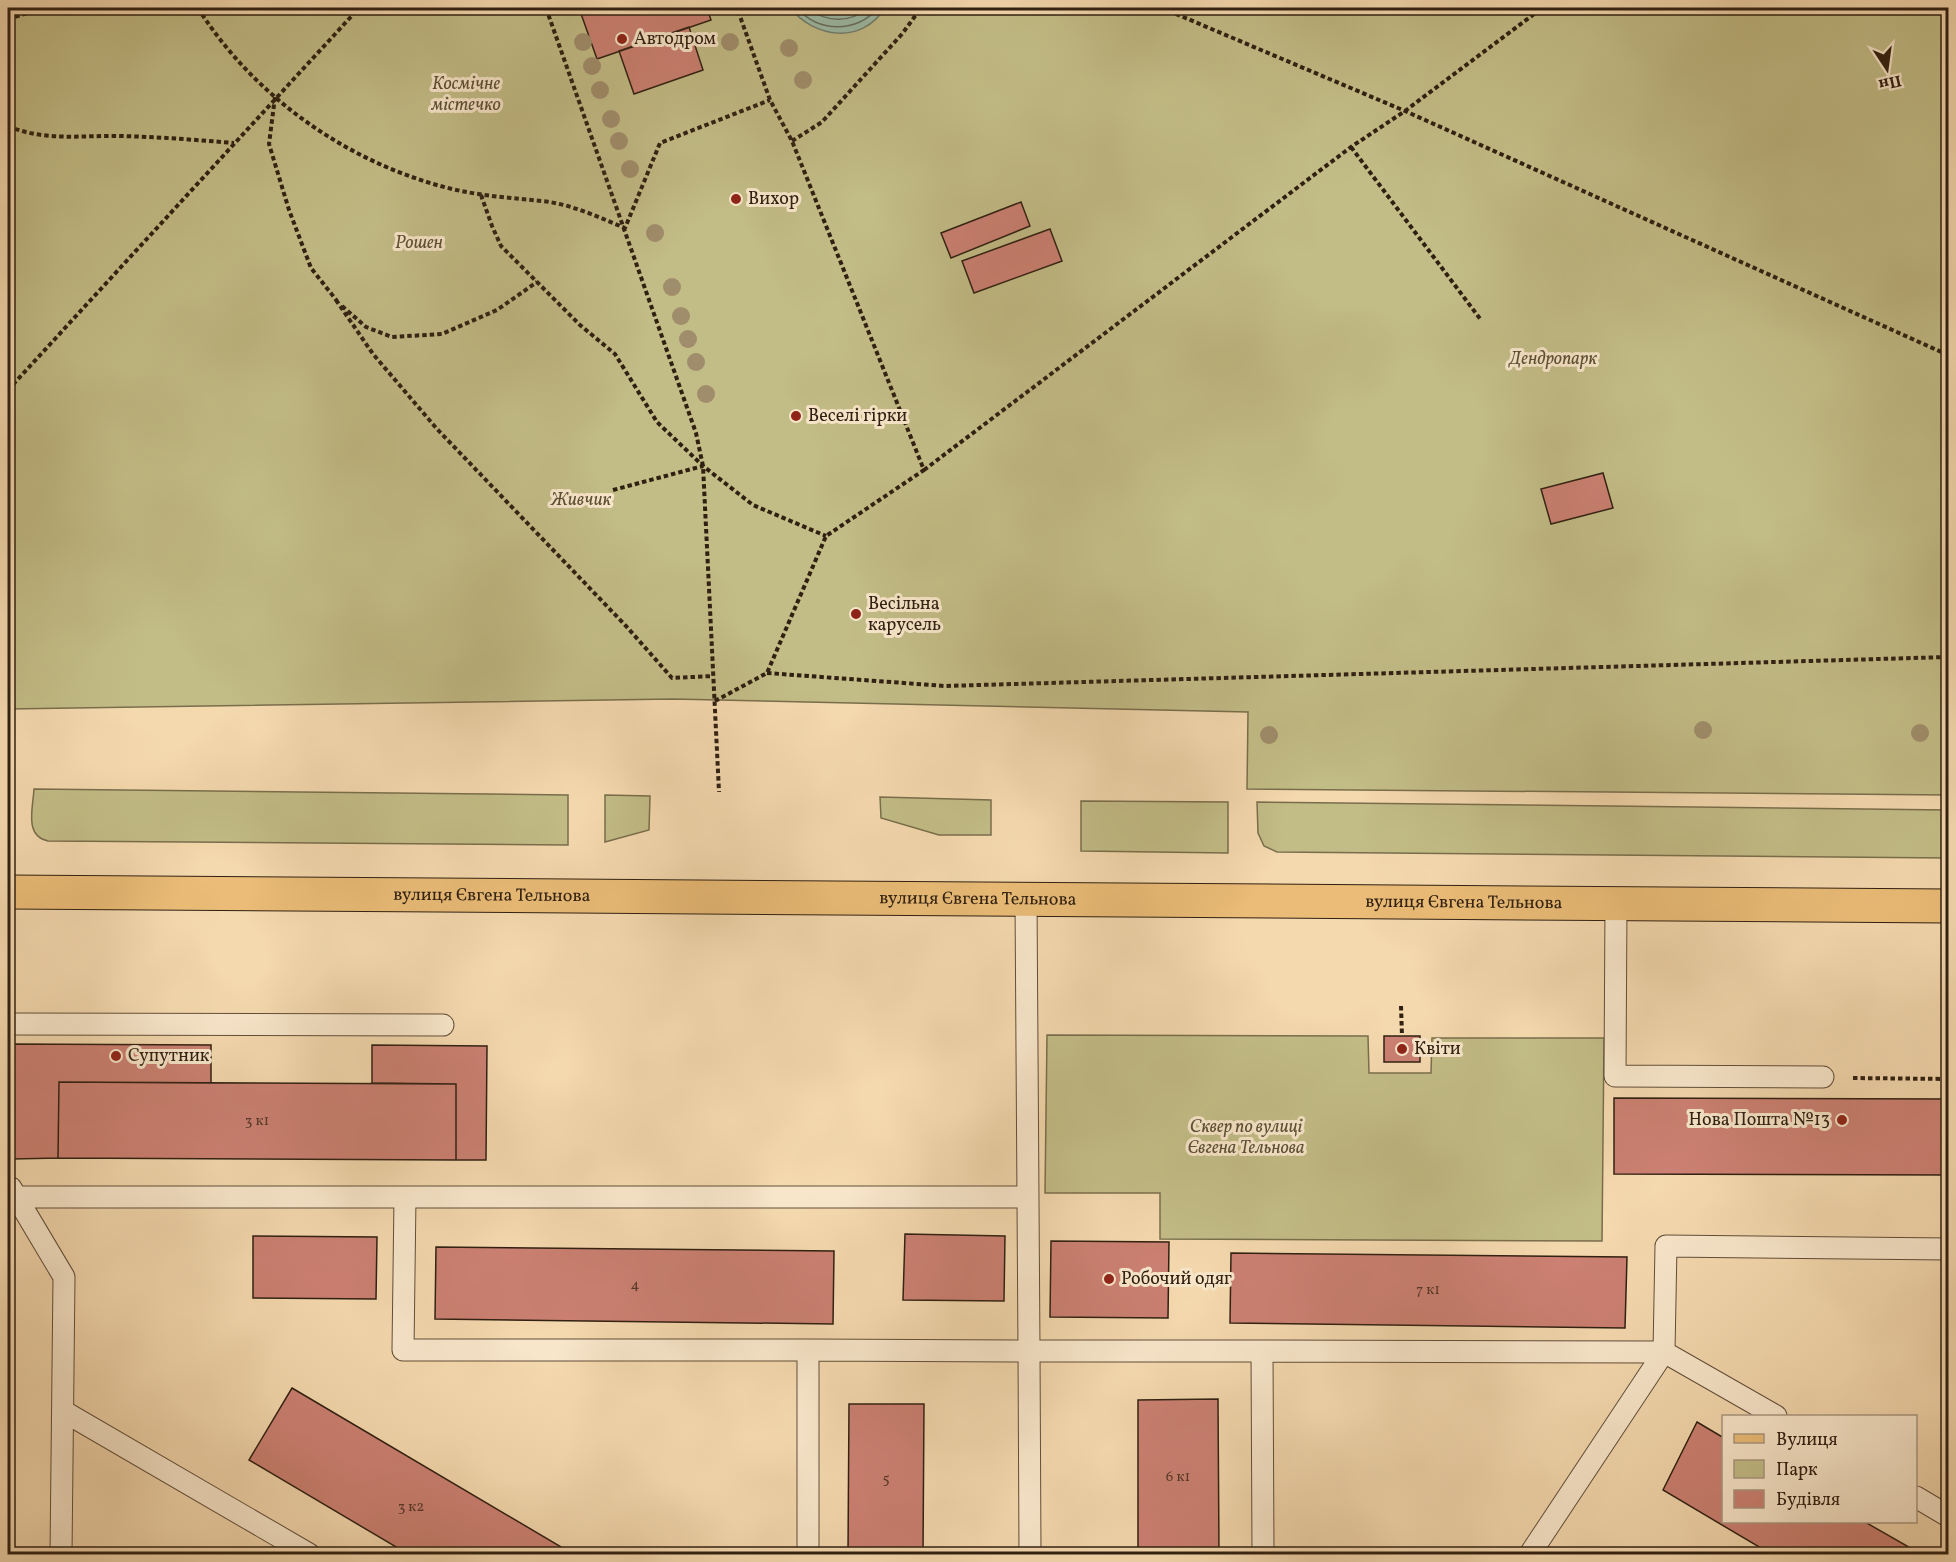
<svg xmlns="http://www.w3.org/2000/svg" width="1956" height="1562" font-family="Vollkorn,serif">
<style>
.green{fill:#c2bc86;stroke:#796e4c;stroke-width:1.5}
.water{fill:#9cbba6;stroke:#717d6b;stroke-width:1.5}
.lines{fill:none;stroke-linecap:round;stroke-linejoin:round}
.shore{stroke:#666e5c;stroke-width:1.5}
.building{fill:#cb8072;stroke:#302012;stroke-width:1.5}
.service-casing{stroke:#614e39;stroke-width:23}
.primary-casing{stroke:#302012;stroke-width:35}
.path{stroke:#302012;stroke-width:4;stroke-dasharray:4.5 3;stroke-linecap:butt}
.service{stroke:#f8e6ca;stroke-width:21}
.primary{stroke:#eabc77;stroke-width:33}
.tree{fill:#a08d6b}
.poi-dot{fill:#8f2418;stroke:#f8e6ca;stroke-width:2}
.labels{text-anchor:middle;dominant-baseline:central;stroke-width:6;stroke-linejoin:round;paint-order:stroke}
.number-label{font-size:15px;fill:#57382a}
.poi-label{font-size:18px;fill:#302012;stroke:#f8e6ca;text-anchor:start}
.park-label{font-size:18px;font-style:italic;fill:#5c4f35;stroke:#f8e6ca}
.street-label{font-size:18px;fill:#302012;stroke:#f8e6ca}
</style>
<rect width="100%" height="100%" fill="#f4d8ae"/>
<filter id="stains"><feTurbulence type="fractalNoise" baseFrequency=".00333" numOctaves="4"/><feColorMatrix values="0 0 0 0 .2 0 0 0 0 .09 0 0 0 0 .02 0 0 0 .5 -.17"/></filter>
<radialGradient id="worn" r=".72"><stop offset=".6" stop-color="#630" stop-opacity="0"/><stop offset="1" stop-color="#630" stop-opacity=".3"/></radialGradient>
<!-- green -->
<path class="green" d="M8 8H1948V795L1247 789 1248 712 673 699 8 709Z
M34 789 568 795V845L48 841C24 836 33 808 34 789Z
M605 795 650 796 649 830 605 842Z
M880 797 991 800V835H939L881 818Z
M1081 801 1228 802V853L1081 851Z
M1257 802 1948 810V858L1277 852 1264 846 1258 833Z
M1047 1035 1368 1036 1369 1073H1431L1432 1038H1604L1602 1241 1160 1239V1193H1045Z"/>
<!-- water -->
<path class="water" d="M790 8H885C861 45 815 38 790 8Z"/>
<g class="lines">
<!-- shore -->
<path class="shore" d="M797 8C819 33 856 33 878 8
M807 8C826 22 849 24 868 8"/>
</g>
<!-- building -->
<path class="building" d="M579 8H707L711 20 597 59Z
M689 27 703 70 634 94 619 51Z
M1021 202 1030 226 951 258 941 233Z
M1050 229 1062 261 974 293 962 261Z
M1603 473 1613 508 1551 524 1541 489Z
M1384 1036H1420V1062H1384Z
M14 1044 211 1045V1083L59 1082 58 1158 13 1159Z
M372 1045 487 1046 486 1160H456V1084L372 1083Z
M59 1082 456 1084V1160L58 1158Z
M1614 1098 1948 1099V1175L1614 1174Z
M905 1234 1005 1236 1004 1301 903 1300Z
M253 1236 377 1237 376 1299 253 1298Z
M1051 1241 1169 1242 1168 1318 1050 1317Z
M436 1247 834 1251 833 1324 435 1319Z
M1231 1253 1627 1257 1625 1328 1230 1323Z
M8 1266H9L8 1326Z
M292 1388 573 1554H408L249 1460Z
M1218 1399 1219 1554H1138V1400Z
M849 1404H924L923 1554H848Z
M1697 1422 1724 1438V1522H1865L1921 1554H1771L1663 1490Z"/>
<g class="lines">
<!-- service casing -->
<g class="service-casing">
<path id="service" d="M1616 904 1615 1076 1823 1077
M8 1024 443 1025
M11 1188 64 1277 61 1554
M8 1197H405L403 1350H808
M405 1197H1028
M1262 1351 1664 1352 1776 1416
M63 1411 309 1554
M1916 1497 1948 1516
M808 1554V1350L1029 1351 1026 899
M1030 1554 1029 1351H1262L1263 1554
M1530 1554 1664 1352 1666 1246 1948 1249"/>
</g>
<!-- primary casing -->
<g class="primary-casing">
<g id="primary">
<path id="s1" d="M8 892 1948 906"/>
</g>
</g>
<!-- path -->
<path class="path" d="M198 8C254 97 349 164 452 189 482 196 512 198 542 201 571 204 598 217 625 228L660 143 770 100
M546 8 696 433 703 466 719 792
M1162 8 1405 111 1948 355
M8 19 44 8
M275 97 269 144 289 210 311 268 337 301
M8 126C45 142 83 135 122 136 160 137 197 140 234 143
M792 141 822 122 902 34 921 8
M1351 147 1481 320
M481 195 492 226 501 246 580 325 615 354 657 422 702 465
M336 300 373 354 437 429 626 626 672 678 713 676
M342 306 366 327 392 337 442 334 497 310 537 282
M8 390 359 8
M924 470 1351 147 1405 111 1542 8
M613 490 703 466 753 505 826 536
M767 673 945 686 1948 657
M715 701 767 673 826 536 924 470 792 141 770 100 737 8
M1401 1006 1402 1036
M1853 1078 1948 1079"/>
<!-- service -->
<use href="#service" class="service"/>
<!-- primary -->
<use href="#primary" class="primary"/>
</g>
<!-- trees -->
<g class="tree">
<circle cx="583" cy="42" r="9"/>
<circle cx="730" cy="42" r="9"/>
<circle cx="789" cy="48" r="9"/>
<circle cx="592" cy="66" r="9"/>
<circle cx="803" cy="80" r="9"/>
<circle cx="600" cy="90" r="9"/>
<circle cx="611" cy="119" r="9"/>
<circle cx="619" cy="141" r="9"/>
<circle cx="630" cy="169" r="9"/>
<circle cx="655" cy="233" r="9"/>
<circle cx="672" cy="287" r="9"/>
<circle cx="681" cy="316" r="9"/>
<circle cx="688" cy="339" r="9"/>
<circle cx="696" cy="362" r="9"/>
<circle cx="706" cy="394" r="9"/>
<circle cx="1703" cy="730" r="9"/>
<circle cx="1920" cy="733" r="9"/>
<circle cx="1269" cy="735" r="9"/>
</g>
<!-- markers -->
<g class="poi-dot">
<circle cx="622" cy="39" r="6"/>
<circle cx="736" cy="199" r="6"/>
<circle cx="796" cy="416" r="6"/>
<circle cx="856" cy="614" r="6"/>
<circle cx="1402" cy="1049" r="6"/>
<circle cx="116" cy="1056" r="6"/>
<circle cx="1842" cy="1120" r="6"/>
<circle cx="1109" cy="1279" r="6"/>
</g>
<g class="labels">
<!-- number labels -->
<g class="number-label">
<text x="257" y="1121">3 к1</text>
<text x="635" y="1285">4</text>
<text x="1428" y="1290">7 к1</text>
<text x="1178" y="1477">6 к1</text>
<text x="886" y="1479">5</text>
<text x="411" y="1507">3 к2</text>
</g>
<!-- poi labels -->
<g class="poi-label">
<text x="634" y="39">Автодром</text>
<text x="748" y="199">Вихор</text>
<text x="808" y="416">Веселі гірки</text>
<text x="868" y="604">Весільна<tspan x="868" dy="21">карусель</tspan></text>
<text x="1414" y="1049">Квіти</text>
<text x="128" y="1056">Супутник</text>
<text x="1830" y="1120" text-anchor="end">Нова Пошта №13</text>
<text x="1121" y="1279">Робочий одяг</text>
</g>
<!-- park labels -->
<g class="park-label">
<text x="466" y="84">Космічне<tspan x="466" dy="21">містечко</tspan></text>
<text x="419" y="243">Рошен</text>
<text x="1553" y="359">Дендропарк</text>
<text x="581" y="500">Живчик</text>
<text x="1246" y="1127">Сквер по вулиці<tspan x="1246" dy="21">Євгена Тельнова</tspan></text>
</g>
<!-- street labels -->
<g class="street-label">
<text stroke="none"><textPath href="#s1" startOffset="484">вулиця Євгена Тельнова</textPath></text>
<text stroke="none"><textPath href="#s1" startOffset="970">вулиця Євгена Тельнова</textPath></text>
<text stroke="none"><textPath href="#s1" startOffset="1456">вулиця Євгена Тельнова</textPath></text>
</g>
</g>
<!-- margin -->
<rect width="1956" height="1562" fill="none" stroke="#f4d8ae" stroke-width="30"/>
<rect x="9" y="9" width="1938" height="1544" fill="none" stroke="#302012" stroke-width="3"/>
<rect x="15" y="15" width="1926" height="1532" fill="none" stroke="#302012" stroke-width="1.5"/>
<!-- legend -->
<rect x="1722" y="1415" width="195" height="108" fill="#f8e6ca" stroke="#a89780" stroke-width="1.5"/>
<rect x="1734" y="1434" width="30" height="9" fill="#eabc77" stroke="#a89780" stroke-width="1.5"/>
<text x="1776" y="1445" font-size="18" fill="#302012">Вулиця</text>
<rect x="1734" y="1460" width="30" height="18" fill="#c2bc86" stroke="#a89780" stroke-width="1.5"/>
<text x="1776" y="1475" font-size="18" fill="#302012">Парк</text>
<rect x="1734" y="1490" width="30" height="18" fill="#cb8072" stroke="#a89780" stroke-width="1.5"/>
<text x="1776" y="1505" font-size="18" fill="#302012">Будівля</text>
<!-- north arrow -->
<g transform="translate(1887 69) rotate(167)" stroke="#f8e6ca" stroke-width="4.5" paint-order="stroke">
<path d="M0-4.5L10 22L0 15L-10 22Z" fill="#302012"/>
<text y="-9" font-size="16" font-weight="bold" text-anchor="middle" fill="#302012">Пн</text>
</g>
<rect width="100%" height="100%" filter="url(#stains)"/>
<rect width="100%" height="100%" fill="url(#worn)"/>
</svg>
